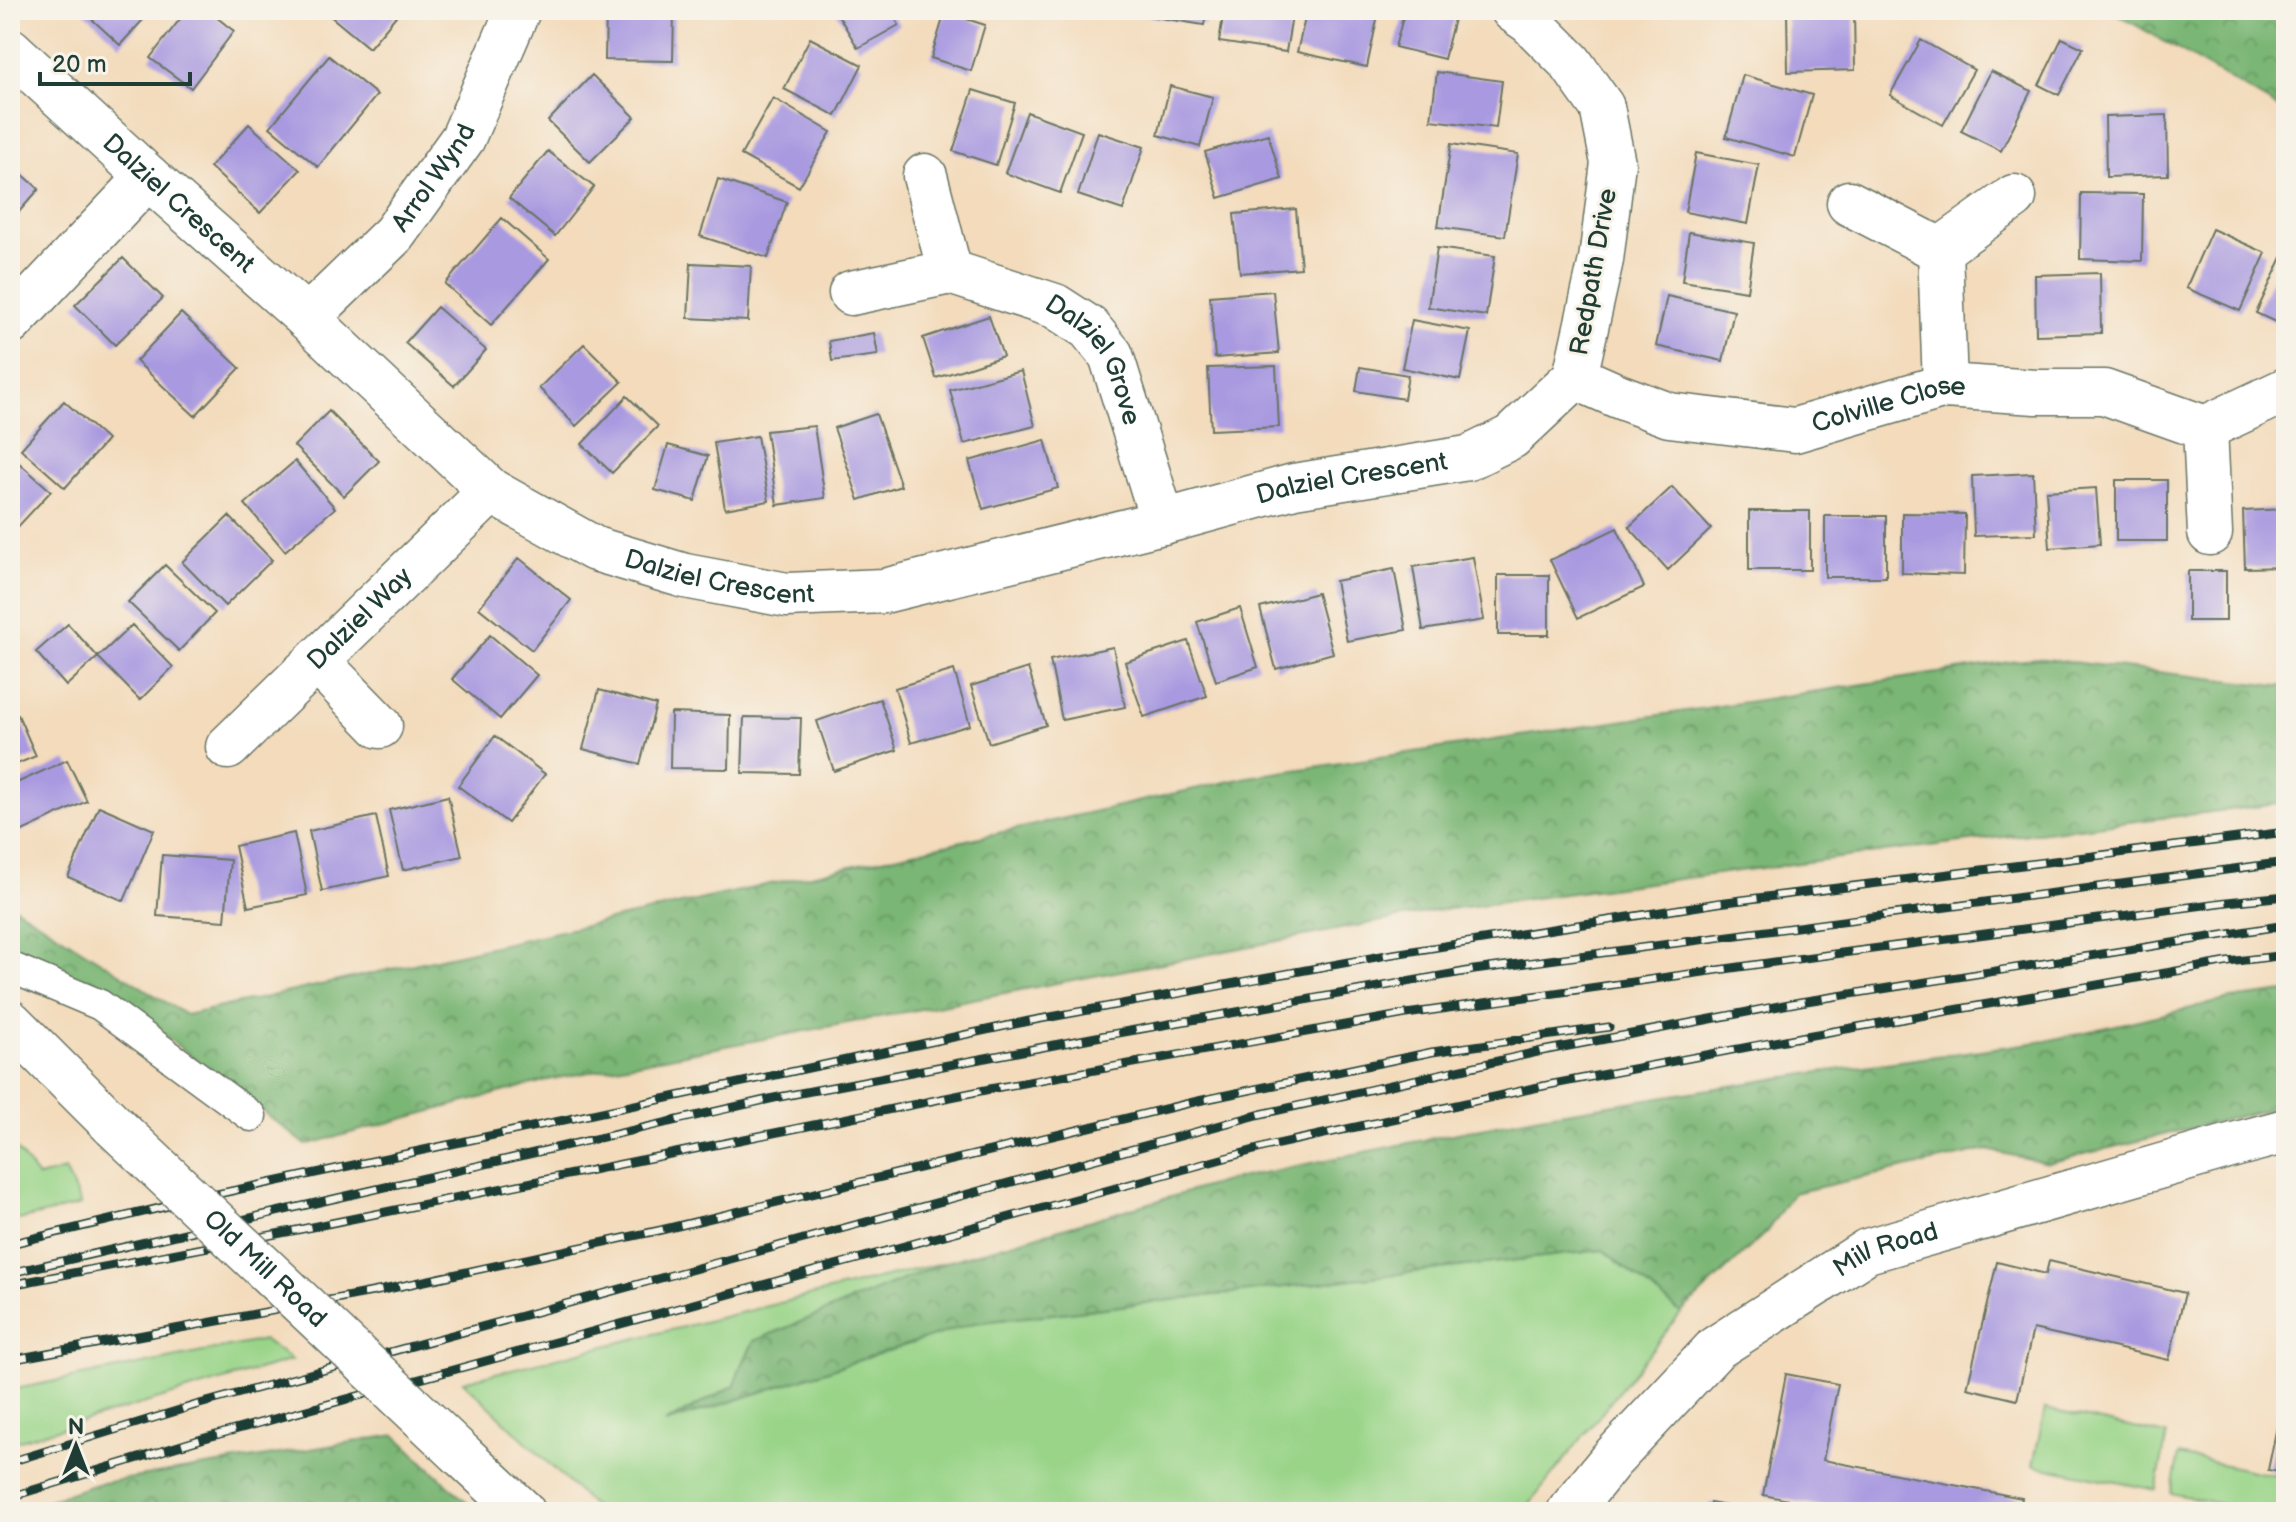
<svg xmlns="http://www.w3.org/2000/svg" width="2296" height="1522" font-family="'Balsamiq Sans',sans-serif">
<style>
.green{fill:#99d488;stroke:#5c885e;stroke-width:2}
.forest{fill:url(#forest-crowns);stroke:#4c7a54;stroke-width:2}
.building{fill:#a899e0}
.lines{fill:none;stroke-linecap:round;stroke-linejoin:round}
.lane-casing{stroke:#697464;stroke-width:33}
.street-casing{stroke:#697464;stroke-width:47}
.secondary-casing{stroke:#697464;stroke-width:47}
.lane{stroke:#fff;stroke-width:30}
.street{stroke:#fff;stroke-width:44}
.secondary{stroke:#fff;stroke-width:44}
.rail-casing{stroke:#1f3d34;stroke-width:9}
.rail{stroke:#f7f3e8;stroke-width:6;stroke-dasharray:18;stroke-linecap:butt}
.secondary-bridge-casing{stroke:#697464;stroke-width:47;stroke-linecap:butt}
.secondary-bridge{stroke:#fff;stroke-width:44}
.labels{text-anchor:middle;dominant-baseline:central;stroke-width:6;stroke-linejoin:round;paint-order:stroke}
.street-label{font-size:26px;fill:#1f3d34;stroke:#f7f3e8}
</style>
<defs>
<pattern id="forest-crowns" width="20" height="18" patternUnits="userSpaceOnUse" patternTransform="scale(2)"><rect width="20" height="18" fill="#7ab674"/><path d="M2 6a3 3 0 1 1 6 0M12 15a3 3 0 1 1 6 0" fill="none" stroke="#639560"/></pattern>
</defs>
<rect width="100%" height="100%" fill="#f7f3e8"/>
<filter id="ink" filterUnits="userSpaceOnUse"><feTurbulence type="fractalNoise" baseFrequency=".0125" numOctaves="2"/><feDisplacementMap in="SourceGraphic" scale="16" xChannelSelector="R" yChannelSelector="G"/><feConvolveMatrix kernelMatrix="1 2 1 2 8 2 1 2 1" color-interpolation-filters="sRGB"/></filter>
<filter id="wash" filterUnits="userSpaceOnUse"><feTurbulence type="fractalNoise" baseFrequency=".006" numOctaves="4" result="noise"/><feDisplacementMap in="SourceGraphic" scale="32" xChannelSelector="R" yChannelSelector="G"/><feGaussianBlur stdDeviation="1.8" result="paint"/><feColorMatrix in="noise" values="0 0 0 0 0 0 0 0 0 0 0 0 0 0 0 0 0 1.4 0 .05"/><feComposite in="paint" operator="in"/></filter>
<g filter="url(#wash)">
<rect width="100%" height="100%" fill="#f3dbbc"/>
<!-- green -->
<path class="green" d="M10 1141 38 1177 65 1170 81 1205 10 1222Z
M1603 1250 1681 1313 1523 1512H599L463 1381 946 1262 754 1341 739 1371 735 1385 671 1421 974 1323Z
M264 1340 292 1360 10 1443V1390Z
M2045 1409 2167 1435 2156 1490 2033 1465Z
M2179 1455 2286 1478V1512H2257L2171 1493Z"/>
<!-- forest -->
<path class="forest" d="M2110 10H2286V112Z
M2037 658 2286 687V803L1953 843 1435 911 548 1080 306 1145 137 1014 10 953V904L186 1015 1248 777Z
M2286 992V1105L2048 1163 1987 1150 1793 1193 1767 1231 1681 1313 1603 1250 974 1323 665 1423 735 1385 739 1371 754 1341 946 1262 1229 1180 1540 1116 1806 1074 2046 1041 2231 999Z
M395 1435 477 1512H14L96 1484Z"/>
<g id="blocks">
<!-- building -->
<path class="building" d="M82 10H152L120 45Z
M187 10H207L234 31 191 88 150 58Z
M323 10H401L369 48Z
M606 10H674L673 61 605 60Z
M835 10H890L899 25 858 48Z
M1125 10H1207L1204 25 1124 12Z
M1224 10H1293L1286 52 1219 42Z
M1307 10H1379L1367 67 1297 52Z
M1405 10H1419L1454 19 1444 59 1395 47Z
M1854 10 1855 70 1788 72 1787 11Z
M945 12 985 25 971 71 931 58Z
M810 38 862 65 836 116 784 89Z
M2062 38 2083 48 2059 95 2039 85Z
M1921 40 1974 70 1943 125 1890 95Z
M329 56 377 95 318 167 270 127Z
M1991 71 2031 91 2001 151 1961 131Z
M1437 72 1502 81 1496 128 1431 120Z
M592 75 635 117 590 162 548 121Z
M1743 75 1812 95 1795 157 1726 137Z
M1170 86 1213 97 1200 147 1158 135Z
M973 90 1015 103 996 165 953 151Z
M773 98 831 132 799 187 741 155Z
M1027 112 1082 132 1060 193 1005 173Z
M2167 115 2168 175 2106 177 2105 117Z
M249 124 300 170 260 213 210 167Z
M1098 132 1144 147 1123 210 1078 195Z
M1268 134 1282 179 1219 198 1205 152Z
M1451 144 1518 154 1505 236 1438 227Z
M548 151 594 187 555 236 509 198Z
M1696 153 1759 165 1748 224 1685 212Z
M10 163 39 189 10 222Z
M718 179 787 202 768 258 700 236Z
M2081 193 2143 194 2142 261 2080 259Z
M1296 209 1301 268 1240 273 1234 214Z
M502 218 549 259 491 325 445 284Z
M2212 229 2266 253 2240 311 2186 288Z
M1689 232 1754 243 1747 291 1682 281Z
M1437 248 1495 256 1486 316 1428 307Z
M2284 253 2286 254V327L2256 313Z
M123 258 163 298 115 345 75 305Z
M691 263 751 266 748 321 688 318Z
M2100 273 2101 333 2036 335 2035 275Z
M1273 291 1279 353 1215 358 1210 296Z
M1667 296 1734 311 1723 361 1656 346Z
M437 307 486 350 454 386 405 343Z
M181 313 240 368 195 416 136 361Z
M989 316 1003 356 936 378 923 338Z
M1412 320 1470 331 1460 380 1402 368Z
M874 333 878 355 832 361 829 341Z
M584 344 622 382 576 426 539 388Z
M1276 366 1279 427 1211 430 1208 368Z
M1360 367 1408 375 1404 399 1356 391Z
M1021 371 1035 426 964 444 950 390Z
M627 396 658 426 612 473 582 444Z
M64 401 107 440 65 488 21 449Z
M329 411 379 461 344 496 294 446Z
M876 414 901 486 859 500 834 428Z
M814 426 825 498 777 505 766 431Z
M757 436 769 501 725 509 714 443Z
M1045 440 1058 488 983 509 969 461Z
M668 445 708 456 695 501 655 490Z
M10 455 51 491 14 531 10 528Z
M295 461 335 508 285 551 245 504Z
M2033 473 2036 534 1974 536 1972 476Z
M2116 480H2167V541H2116Z
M1672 487 1711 529 1668 570 1629 527Z
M2096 488 2100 544 2050 548 2046 491Z
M2286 509V567L2245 568 2243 511Z
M1749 511H1810V570H1749Z
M1902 513 1965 514 1964 575 1902 573Z
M229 516 272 560 225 606 182 562Z
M1825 516H1886V577H1825Z
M1617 528 1644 587 1578 618 1550 560Z
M1473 557 1484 620 1423 630 1413 567Z
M519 558 571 600 532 650 479 608Z
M165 565 215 613 179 651 128 602Z
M1394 569 1406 630 1347 641 1335 581Z
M2188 571H2226V621H2188Z
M1498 575H1549V635H1498Z
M1317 593 1333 653 1276 669 1260 608Z
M1240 608 1258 667 1216 681 1197 622Z
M68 624 98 657 66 686 36 652Z
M132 625 173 667 140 700 98 657Z
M490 635 537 675 500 719 452 679Z
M1188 641 1207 696 1144 717 1125 662Z
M1113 647 1125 707 1062 720 1050 660Z
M1028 668 1046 725 989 743 971 686Z
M954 670 970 725 911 743 895 688Z
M599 690 656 705 640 764 583 749Z
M880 699 897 750 834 771 817 721Z
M671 713 730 715 729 769 670 768Z
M18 715 36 756 10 767V718Z
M744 717 801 718 799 774 742 773Z
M495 736 545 774 508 823 458 786Z
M67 760 87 801 14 835 10 826V786Z
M448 796 462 856 403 870 389 810Z
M99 806 154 830 124 901 68 877Z
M376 816 389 876 322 891 309 831Z
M294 833 307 895 248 907 235 846Z
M162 855 230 860 225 921 157 916Z
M2049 1261 2185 1293 2169 1360 2033 1329 2017 1400 1967 1388 1997 1262 2046 1274Z
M1786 1374 1838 1384 1823 1460 2022 1498 2019 1512H1851L1763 1495Z
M2285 1388H2286V1473L2268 1470Z
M1710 1503 1733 1507 1732 1512H1708Z"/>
</g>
</g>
<g filter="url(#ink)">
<use href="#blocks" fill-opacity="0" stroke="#697464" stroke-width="2"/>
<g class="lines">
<!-- lane casing -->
<g class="lane-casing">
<path id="lane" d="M10 967 100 1005 251 1116"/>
</g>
<!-- street casing -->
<g class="street-casing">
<g id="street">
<path d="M1513 10 1530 22 1570 62 1602 107 1613 163 1601 260 1575 377"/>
<path id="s1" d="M10 50 148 177 307 318 491 491 595 549 685 576 787 595 884 591 1163 522 1294 486 1468 458 1511 437 1575 377"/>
<path d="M1849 203 1940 250 2014 197"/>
<path d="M1940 250 1945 386"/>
<path id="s2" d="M950 272 1055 306 1089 328 1111 355 1163 522"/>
<path d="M851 293 950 272 925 176"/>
<path id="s3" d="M307 318 394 234 463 138 518 10"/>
<path d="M10 323 148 177"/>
<path id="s4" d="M1575 377 1618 396 1669 415 1795 430 1945 386 2036 392H2104L2205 428"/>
<path d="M2210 533 2205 428 2286 390"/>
<path d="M317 661 380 726"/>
<path id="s5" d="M228 747 491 491"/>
</g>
</g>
<!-- secondary casing -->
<g class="secondary-casing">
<g id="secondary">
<path d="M10 1022 114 1126"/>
<path d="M462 1455 523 1512"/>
<path id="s6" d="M1569 1512 1611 1460 1716 1348 1867 1251 2234 1145 2286 1131"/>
</g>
</g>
<!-- lane -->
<use href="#lane" class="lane"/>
<!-- street -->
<use href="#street" class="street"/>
<!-- secondary -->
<use href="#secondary" class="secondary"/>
<!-- rail casing -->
<g class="rail-casing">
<path id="rail" d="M10 1244 222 1193 1029 1021 1387 955 1718 903 2286 832
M10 1273 774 1098 1107 1035 1474 970 2286 862
M10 1285 297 1230 995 1088 1406 1014 1789 960 2227 902 2286 896
M10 1360 383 1290 661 1230 1198 1101 1432 1052 1609 1027
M10 1462 196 1405 1261 1114 1542 1051 1800 1002 2286 925
M10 1497 205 1438 1269 1146 1548 1085 1806 1036 2228 962 2286 955"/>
</g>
<!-- rail -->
<use href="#rail" class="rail"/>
<!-- secondary-bridge casing -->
<g class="secondary-bridge-casing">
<g id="secondary-bridge">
<path id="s7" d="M114 1126 462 1455"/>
</g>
</g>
<!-- secondary-bridge -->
<use href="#secondary-bridge" class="secondary-bridge"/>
</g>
</g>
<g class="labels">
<!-- street labels -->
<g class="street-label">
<text stroke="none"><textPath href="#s3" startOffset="190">Arrol Wynd</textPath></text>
<text stroke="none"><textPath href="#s1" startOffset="228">Dalziel Crescent</textPath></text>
<text transform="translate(1594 272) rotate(-80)">Redpath Drive</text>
<text stroke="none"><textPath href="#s2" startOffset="180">Dalziel Grove</textPath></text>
<text stroke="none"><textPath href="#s4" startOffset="326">Colville Close</textPath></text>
<text stroke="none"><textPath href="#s1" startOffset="1548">Dalziel Crescent</textPath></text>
<text stroke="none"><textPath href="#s1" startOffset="900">Dalziel Crescent</textPath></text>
<text stroke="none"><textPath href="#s5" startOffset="184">Dalziel Way</textPath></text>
<text stroke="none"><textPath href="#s6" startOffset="418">Mill Road</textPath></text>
<text stroke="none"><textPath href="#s7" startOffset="208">Old Mill Road</textPath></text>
</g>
</g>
<!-- margin -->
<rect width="2296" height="1522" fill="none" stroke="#f7f3e8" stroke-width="40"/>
<!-- north arrow -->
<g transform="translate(76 1446)" stroke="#f7f3e8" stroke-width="6" paint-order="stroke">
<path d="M0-6L14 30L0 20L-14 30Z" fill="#1f3d34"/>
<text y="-12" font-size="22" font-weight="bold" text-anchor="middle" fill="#1f3d34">N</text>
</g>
<!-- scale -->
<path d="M40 72v12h150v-12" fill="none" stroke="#1f3d34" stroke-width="4"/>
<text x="52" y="72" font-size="24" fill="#1f3d34" stroke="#f7f3e8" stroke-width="6" paint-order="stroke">20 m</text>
</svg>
